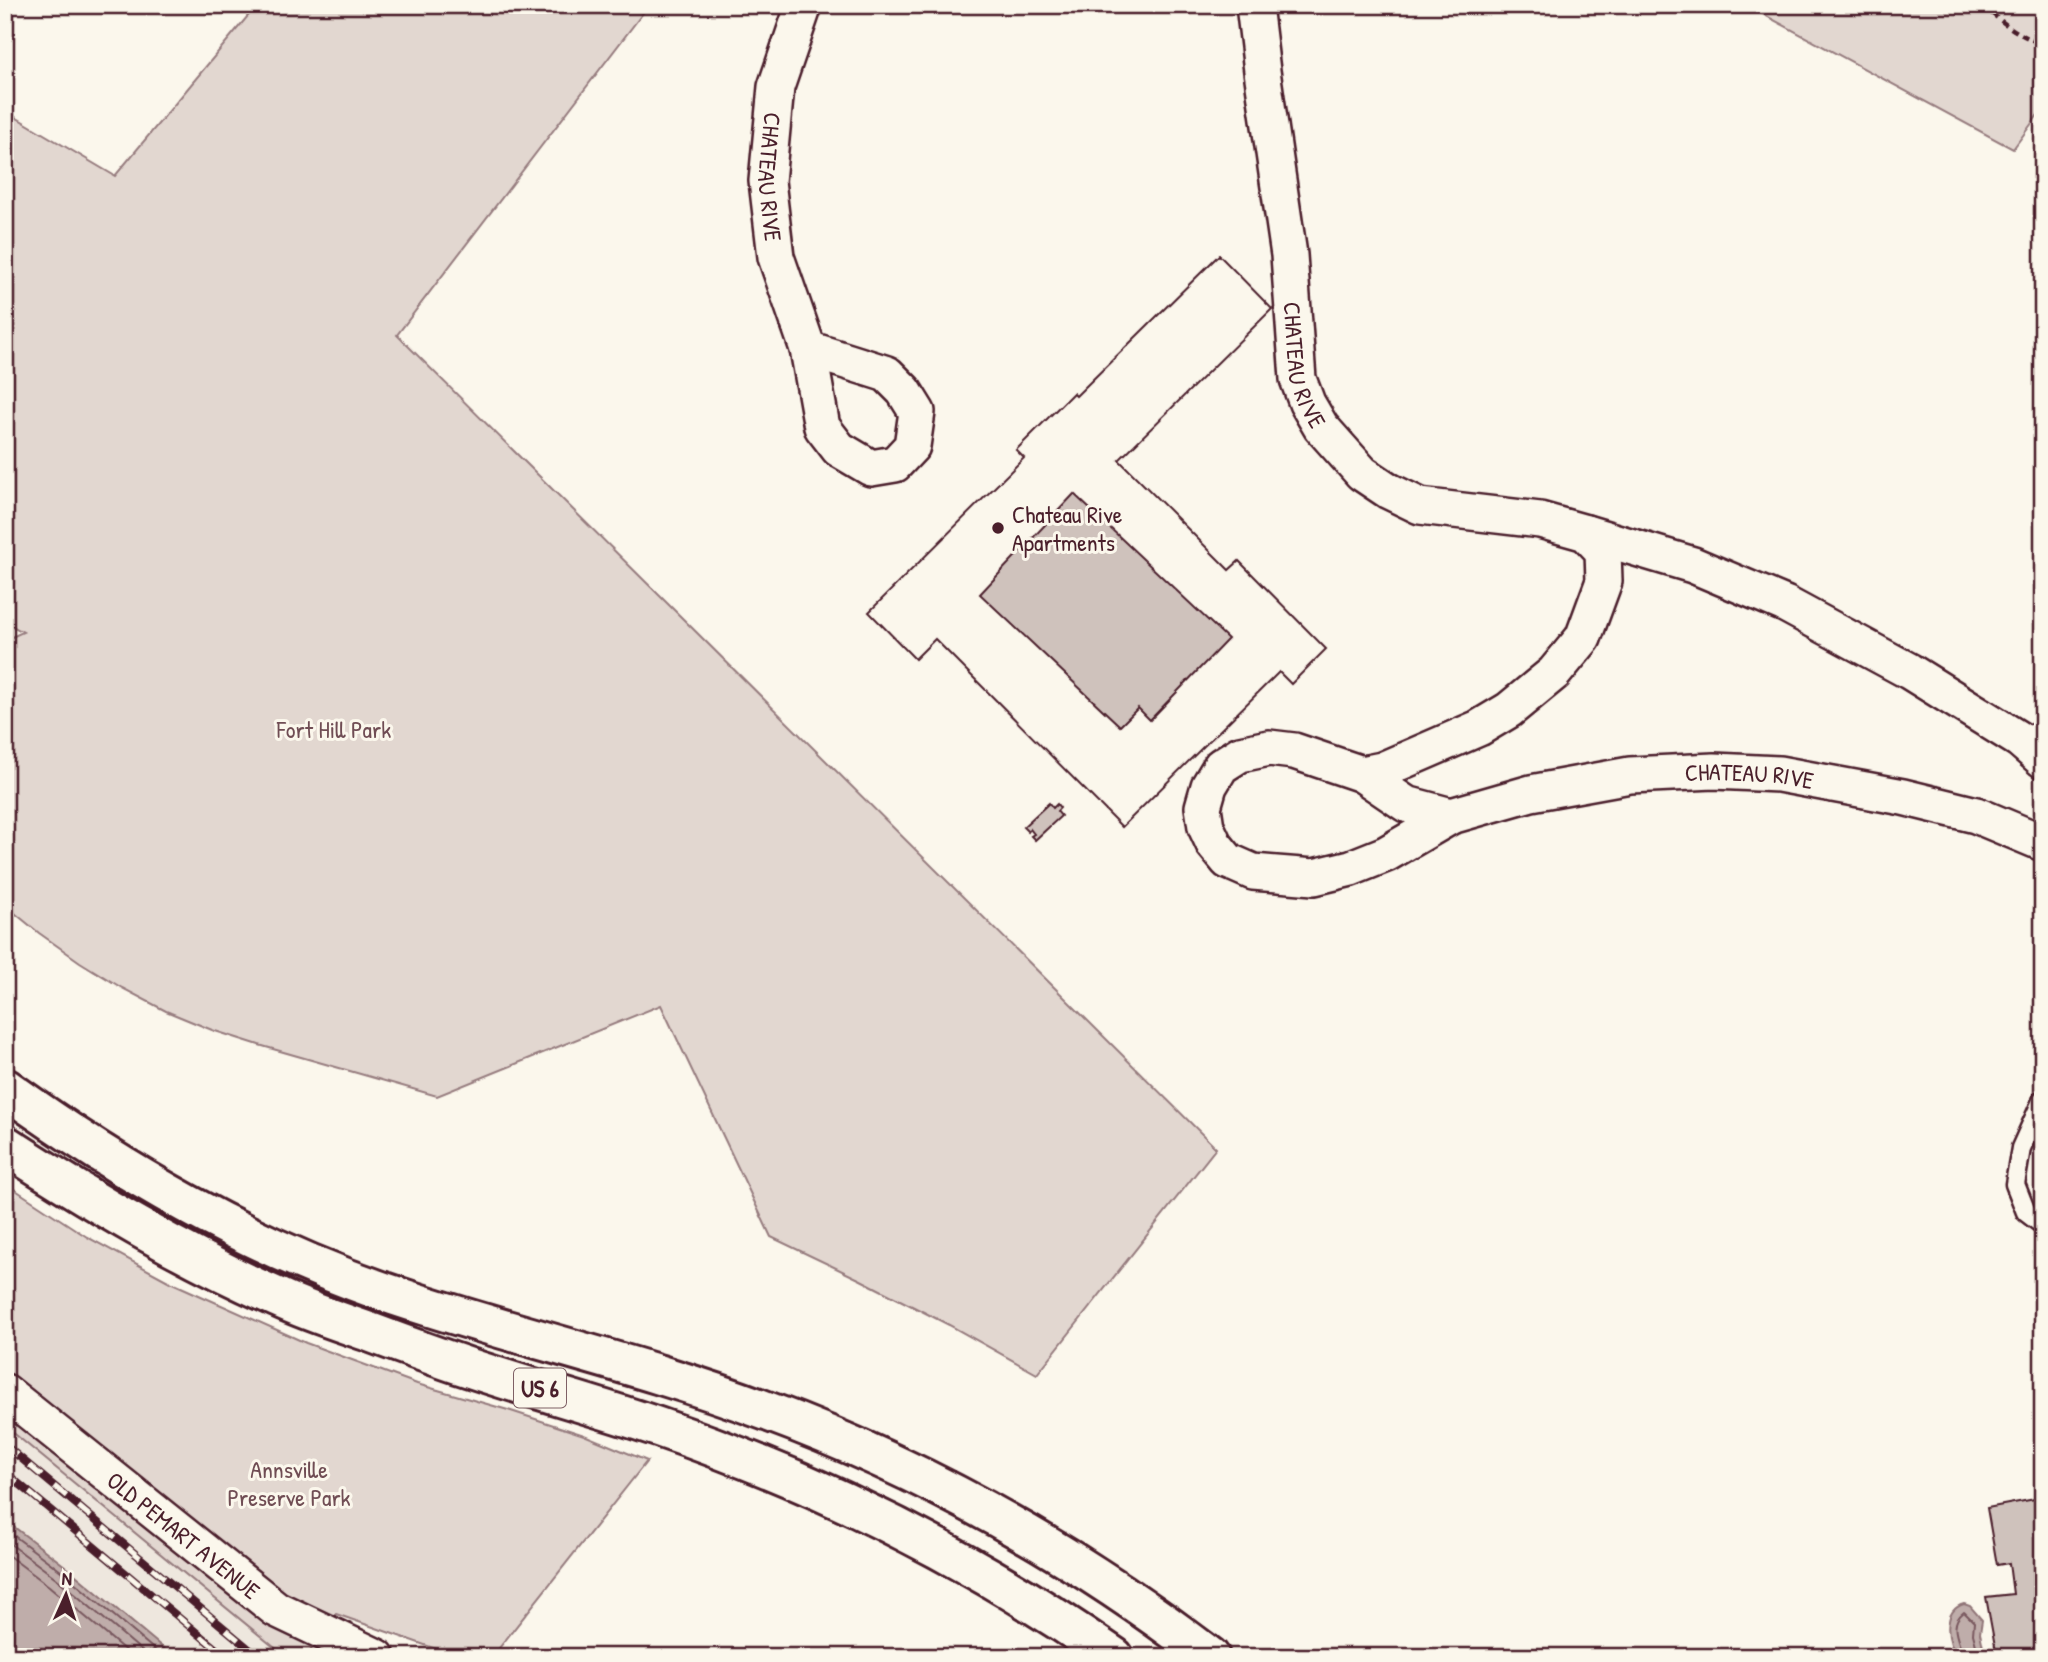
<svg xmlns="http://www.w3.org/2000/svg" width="2048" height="1662" font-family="'Patrick Hand',sans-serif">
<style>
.built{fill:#eee7de}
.green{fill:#e2d7d0;stroke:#967b7e;stroke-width:2}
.water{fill:#bfadaa;stroke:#907477;stroke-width:2}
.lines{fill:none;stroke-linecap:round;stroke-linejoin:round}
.shore{stroke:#79585e;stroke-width:2}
.building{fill:#cfc2bc;stroke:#4a1f2b;stroke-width:2;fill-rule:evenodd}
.service-casing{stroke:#4a1f2b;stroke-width:23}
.minor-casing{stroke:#4a1f2b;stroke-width:40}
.motorway-casing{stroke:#4a1f2b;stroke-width:44}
.path{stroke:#4a1f2b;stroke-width:4.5;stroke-dasharray:7 5;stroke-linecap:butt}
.service{stroke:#fbf7ec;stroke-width:18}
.minor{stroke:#fbf7ec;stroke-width:35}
.motorway{stroke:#fbf7ec;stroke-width:38}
.rail-casing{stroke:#4a1f2b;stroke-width:8}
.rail{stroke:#fbf7ec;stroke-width:5;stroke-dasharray:16;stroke-linecap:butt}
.poi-dot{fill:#4a1f2b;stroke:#fbf7ec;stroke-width:2.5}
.labels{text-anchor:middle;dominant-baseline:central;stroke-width:6;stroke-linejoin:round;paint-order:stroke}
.shield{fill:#fbf7ec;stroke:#7f6065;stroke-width:2}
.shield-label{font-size:23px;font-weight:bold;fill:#4a1f2b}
.street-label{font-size:24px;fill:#4a1f2b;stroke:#fbf7ec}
.poi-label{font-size:24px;fill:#4a1f2b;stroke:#fbf7ec;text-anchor:start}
.park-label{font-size:24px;fill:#704d54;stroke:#fbf7ec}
</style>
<rect width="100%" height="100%" fill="#fbf7ec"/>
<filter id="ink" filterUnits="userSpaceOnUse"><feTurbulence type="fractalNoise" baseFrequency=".0143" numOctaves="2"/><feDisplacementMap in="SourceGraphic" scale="14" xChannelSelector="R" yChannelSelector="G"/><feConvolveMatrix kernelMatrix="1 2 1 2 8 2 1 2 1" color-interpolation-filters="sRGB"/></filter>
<g filter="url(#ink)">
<!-- built -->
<path class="built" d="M5 1426 228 1610 286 1657H174L65 1566 5 1520Z"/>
<!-- green -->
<path class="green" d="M257 5H649L397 335 1216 1148 1037 1374 949 1325 861 1280 771 1237 661 1005 437 1096 259 1045 212 1030 166 1011 122 988 80 962 39 933 5 905V640L23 632 5 622V111L115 176Z
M1746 5H2043V108L2013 149Z
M5 1183 87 1237 170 1282 306 1343 417 1384 508 1410 584 1435 647 1461 492 1657H459L336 1614 306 1657H286L5 1426Z"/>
<!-- water -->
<path class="water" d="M5 1520 65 1566 174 1657H5Z
M1964 1604 1970 1606 1982 1620 1980 1633 1985 1657H1958C1946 1643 1942 1610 1964 1604Z"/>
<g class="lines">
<!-- shore -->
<path class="shore" d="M5 1529 61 1571 163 1657
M5 1540 56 1578 149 1657
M5 1553 49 1586 133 1657
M1963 1657C1960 1641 1947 1625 1964 1612L1974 1622 1973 1634 1979 1657"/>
</g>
<!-- building -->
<path class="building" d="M1219 255 1272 309 1119 460 1229 570 1239 561 1326 649 1291 684 1279 672 1122 827 935 639 915 659 869 612 1024 458 1016 450 1073 393 1076 396ZM1074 494 1228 639 1150 720 1138 708 1120 726 980 594Z
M1219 255 1272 309 1119 460 1229 570 1239 561 1326 649 1291 684 1279 672 1122 827 935 639 915 659 869 612 1024 458 1016 450 1073 393 1076 396Z
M1049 803 1053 808 1057 804 1060 808 1057 811 1061 816 1035 840 1031 836 1034 834 1030 829 1028 832 1023 827Z
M2035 1499 2043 1560V1657H1997L1986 1597 2013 1594 2009 1563 1997 1565 1987 1508Z"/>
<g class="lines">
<!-- service casing -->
<g class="service-casing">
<path id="service" d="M2020 740 2043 729
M2043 1099 2021 1148 2015 1184 2026 1212 2043 1225"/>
</g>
<!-- minor casing -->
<g class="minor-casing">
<g id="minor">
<path id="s1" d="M804 5 776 87 767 181 776 257 808 349"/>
<path id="s2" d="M1254 5 1262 71 1289 255 1298 379 1307 403 1321 427 1362 473 1389 491 1420 506 1540 520 1586 533 1603 551 1604 581 1583 638 1554 673 1509 710 1479 728 1382 770 1362 774"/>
<path d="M808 349 887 374 904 391 917 412 912 446 895 464 871 468 839 449 822 427Z"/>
<path d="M1586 533 1693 565 1785 604 1909 671 2020 740 2043 760"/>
<path id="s3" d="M1451 816 1386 854 1351 868 1314 877 1253 872 1228 861 1214 844 1206 827 1203 807 1209 786 1221 766 1240 754 1269 748 1294 751 1362 774 1406 804 1451 816 1531 793 1630 775 1714 771 1779 774 1903 797 1976 815 2043 843"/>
<path id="s4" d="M5 1392 276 1609 377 1657"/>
</g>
</g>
<!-- motorway casing -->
<g class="motorway-casing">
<path id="motorway" d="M5 1088C125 1174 244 1243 384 1292 509 1335 639 1363 764 1410 924 1469 1074 1553 1210 1657
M5 1145C93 1202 183 1256 279 1298 309 1312 341 1322 372 1333 404 1345 437 1357 470 1368 533 1389 596 1406 658 1427 819 1482 975 1560 1114 1657"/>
</g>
<!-- path -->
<path class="path" d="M1983 5C1999 21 2021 37 2043 44"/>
<!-- service -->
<use href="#service" class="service"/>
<!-- minor -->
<use href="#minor" class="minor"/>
<!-- motorway -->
<use href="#motorway" class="motorway"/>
<!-- rail casing -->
<g class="rail-casing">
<path id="rail" d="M5 1445 259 1657
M5 1472 226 1657"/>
</g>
<!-- rail -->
<use href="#rail" class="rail"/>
</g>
</g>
<!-- markers -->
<circle class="poi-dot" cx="998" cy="528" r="7"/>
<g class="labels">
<!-- shield labels -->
<rect class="shield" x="514" y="1368.5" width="52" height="39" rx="5"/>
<g class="shield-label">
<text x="540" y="1388">US 6</text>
</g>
<!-- street labels -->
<g class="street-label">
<text stroke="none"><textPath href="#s1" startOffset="177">CHATEAU RIVE</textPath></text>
<text stroke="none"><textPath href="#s2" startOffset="364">CHATEAU RIVE</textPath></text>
<text stroke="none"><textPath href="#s3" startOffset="898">CHATEAU RIVE</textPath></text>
<text stroke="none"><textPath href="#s4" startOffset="229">OLD PEMART AVENUE</textPath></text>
</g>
<!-- poi labels -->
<g class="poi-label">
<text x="1012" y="514">Chateau Rive<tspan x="1012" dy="28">Apartments</tspan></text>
</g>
<!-- park labels -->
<g class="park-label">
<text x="334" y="729">Fort Hill Park</text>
<text x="289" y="1469">Annsville<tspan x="289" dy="28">Preserve Park</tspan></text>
</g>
</g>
<!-- margin -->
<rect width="2048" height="1662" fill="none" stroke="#fbf7ec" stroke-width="28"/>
<rect x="14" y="14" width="2020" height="1634" fill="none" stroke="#4a1f2b" stroke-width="2.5" filter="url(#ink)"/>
<!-- north arrow -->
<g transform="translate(66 1595) rotate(3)" stroke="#fbf7ec" stroke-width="5" paint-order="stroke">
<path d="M0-5L12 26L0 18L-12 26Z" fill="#4a1f2b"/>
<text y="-10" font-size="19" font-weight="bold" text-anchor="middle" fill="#4a1f2b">N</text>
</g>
</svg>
